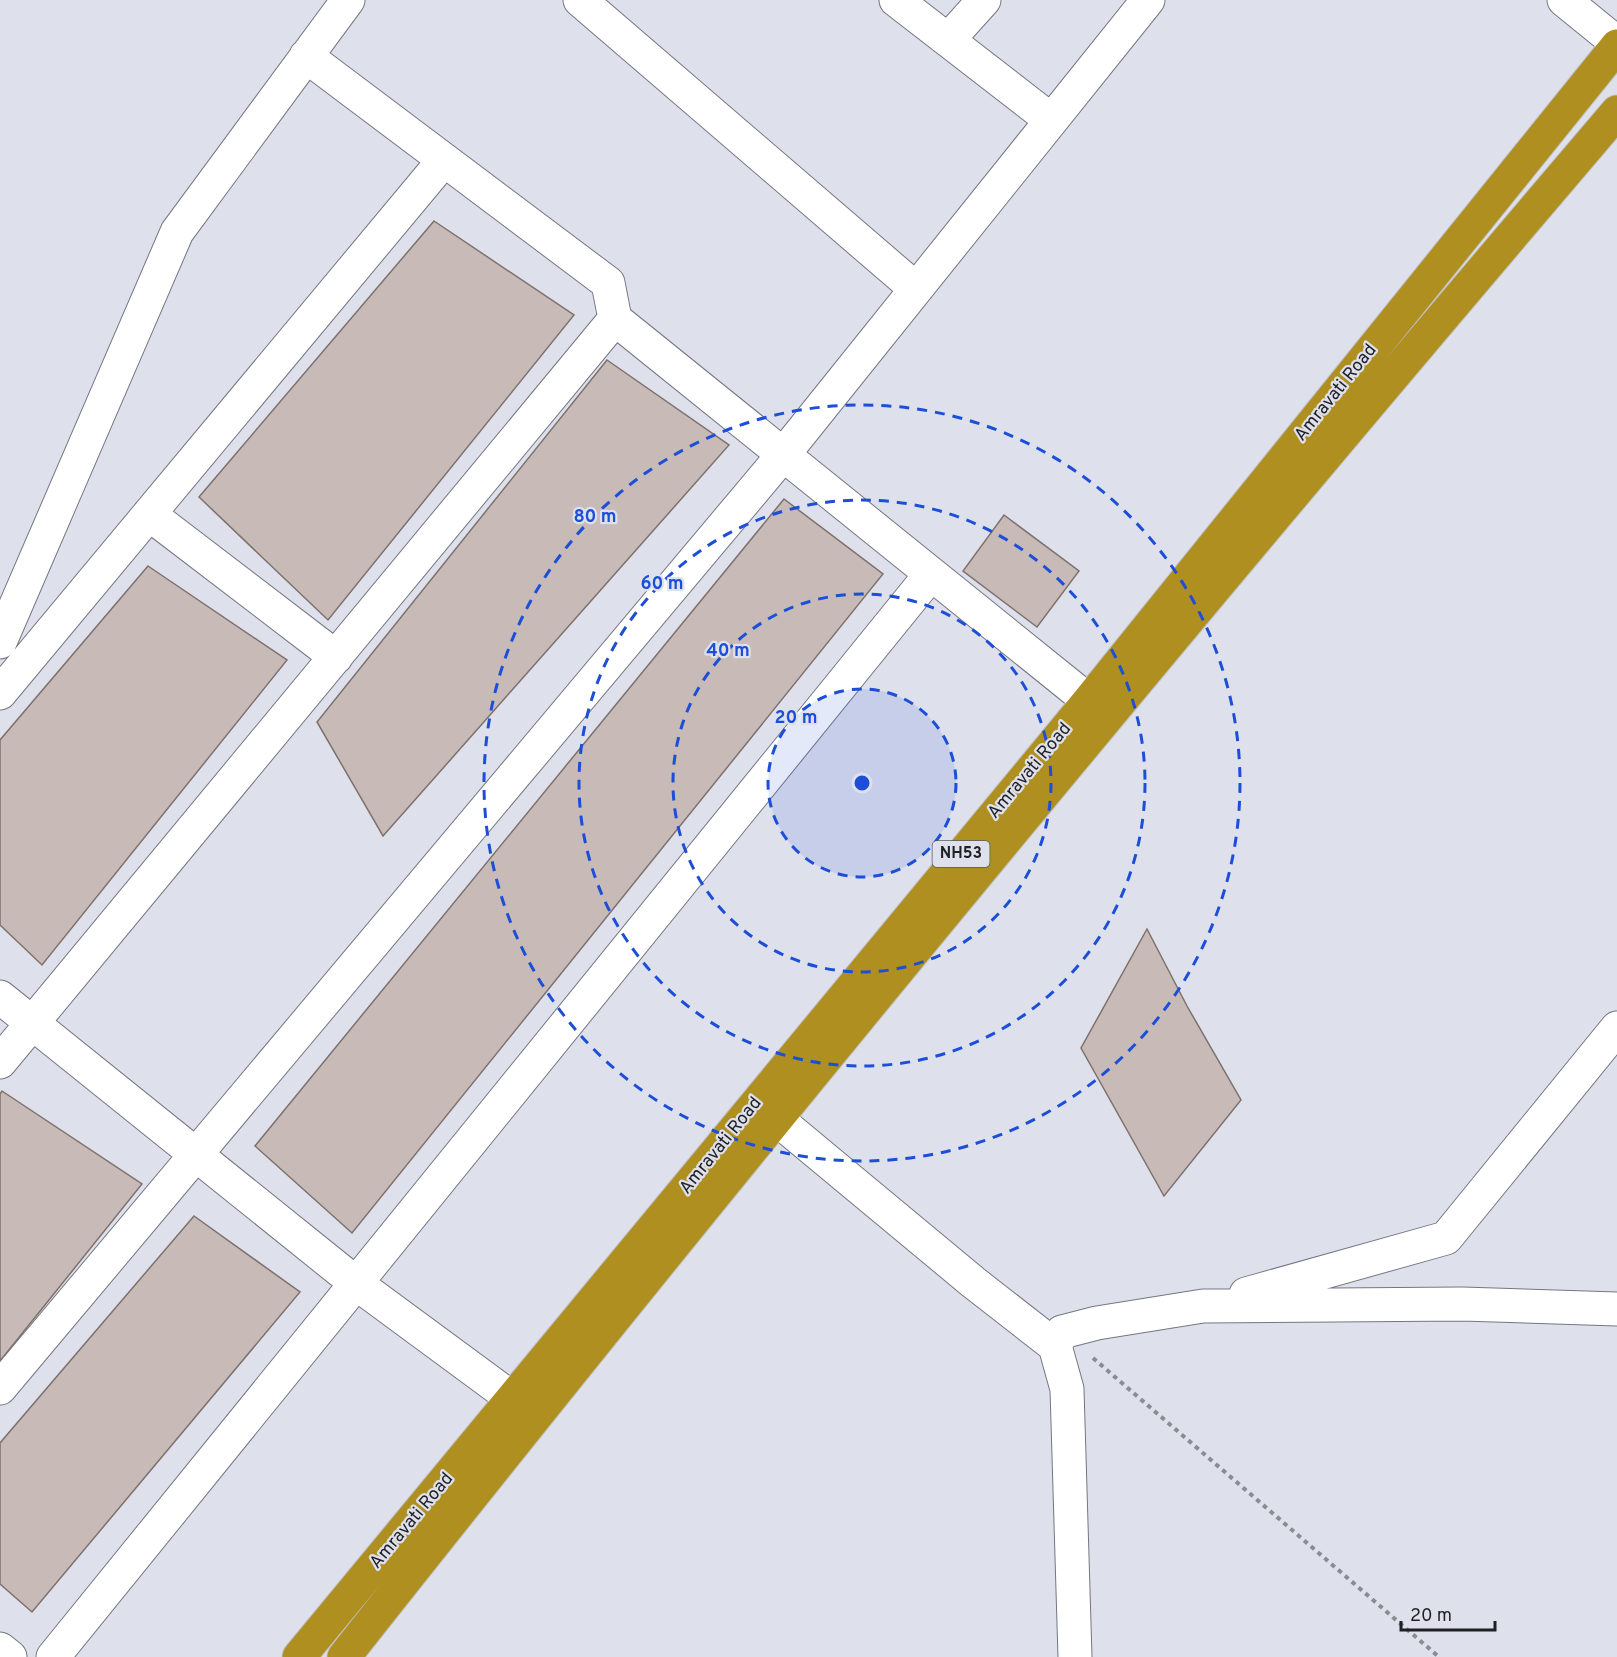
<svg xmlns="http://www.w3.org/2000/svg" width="1617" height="1657" font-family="Overpass,sans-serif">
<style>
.building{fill:#c7bab7;stroke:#7d716e;stroke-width:1.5}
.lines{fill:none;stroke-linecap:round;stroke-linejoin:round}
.minor-casing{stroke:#747781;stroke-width:35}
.highway-casing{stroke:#c0c1c2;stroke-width:35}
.path{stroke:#8a8c94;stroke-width:4;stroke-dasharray:4.5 4.5;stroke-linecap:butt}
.minor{stroke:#fff;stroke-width:33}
.highway{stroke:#ae8f20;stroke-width:33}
.ring{fill:none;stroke:#1d4ed8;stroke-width:3;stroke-dasharray:10 8}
.labels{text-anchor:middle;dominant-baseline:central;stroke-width:4.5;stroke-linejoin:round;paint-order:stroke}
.shield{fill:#dee1ec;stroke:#585a60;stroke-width:1.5}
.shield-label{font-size:16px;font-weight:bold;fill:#1f2024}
.street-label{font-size:18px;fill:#1f2024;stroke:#dee1ec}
.centre{fill:#1d4ed8;stroke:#dee1ec;stroke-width:3}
.ring-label{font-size:18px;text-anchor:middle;font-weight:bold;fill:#1d4ed8;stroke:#dee1ec;stroke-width:4.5;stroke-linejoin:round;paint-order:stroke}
</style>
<rect width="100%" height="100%" fill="#dee1ec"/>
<!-- building -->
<path class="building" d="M434 221 574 315 328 620 199 497Z
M607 360 729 445 383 836 317 722Z
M784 499 883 574 352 1233 255 1146Z
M1004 515 1079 571 1037 627 963 571Z
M148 566 287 660 42 965 0 925V740Z
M1147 929 1187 1006 1241 1100 1164 1196 1081 1048Z
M2 1091 142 1184 0 1361V1094Z
M194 1216 300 1292 32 1612 0 1584V1443Z"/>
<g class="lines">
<!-- minor casing -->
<g class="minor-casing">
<path id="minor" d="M580 0 916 289
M896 0 1051 120
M1564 0 1617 43
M948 40 984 0
M306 56 608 283 615 319 1089 701
M149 514 336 657
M0 642 177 232 348 0
M0 693 444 160
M0 997 357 1284 513 1399
M0 1062 615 319
M784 1125 973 1282 1055 1346 1067 1389 1075 1657
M1246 1294 1446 1238 1617 1028
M1055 1346 1062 1332 1097 1323 1203 1306 1462 1304 1617 1309
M0 1388 783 455 1148 0
M0 1649 10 1657
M53 1657 931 574"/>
</g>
<!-- highway casing -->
<g class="highway-casing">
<path id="highway" d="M299 1657 1089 701 1617 46
M344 1657C758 1133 1184 620 1617 112"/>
</g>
<!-- path -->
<path class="path" d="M1093 1358 1439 1657"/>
<!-- minor -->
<use href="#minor" class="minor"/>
<!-- highway -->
<use href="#highway" class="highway"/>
</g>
<!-- distance rings -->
<circle cx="862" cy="783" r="94" fill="#1d4ed8" fill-opacity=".12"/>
<g class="ring">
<circle cx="862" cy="783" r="94"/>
<circle cx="862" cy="783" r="189"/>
<circle cx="862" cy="783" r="283"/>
<circle cx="862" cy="783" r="378"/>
</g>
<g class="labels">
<!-- shield labels -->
<rect class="shield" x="932.5" y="841" width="57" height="26" rx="4.5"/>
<g class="shield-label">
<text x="961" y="854">NH53</text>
</g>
<!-- street labels -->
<g class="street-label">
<text transform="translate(1336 393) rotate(-51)">Amravati Road</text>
<text transform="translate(1030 771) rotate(-50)">Amravati Road</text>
<text transform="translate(721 1146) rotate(-51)">Amravati Road</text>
<text transform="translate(412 1521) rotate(-50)">Amravati Road</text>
</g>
</g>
<circle cx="862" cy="783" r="9" class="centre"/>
<g class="ring-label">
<text x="595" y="522">80 m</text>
<text x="662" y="589">60 m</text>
<text x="728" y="656">40 m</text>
<text x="796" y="723">20 m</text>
</g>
<!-- scale -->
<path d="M1401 1621v9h94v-9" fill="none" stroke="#1f2024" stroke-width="3"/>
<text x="1410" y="1621" font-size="18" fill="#1f2024" stroke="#dee1ec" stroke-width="4.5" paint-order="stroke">20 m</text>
</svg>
